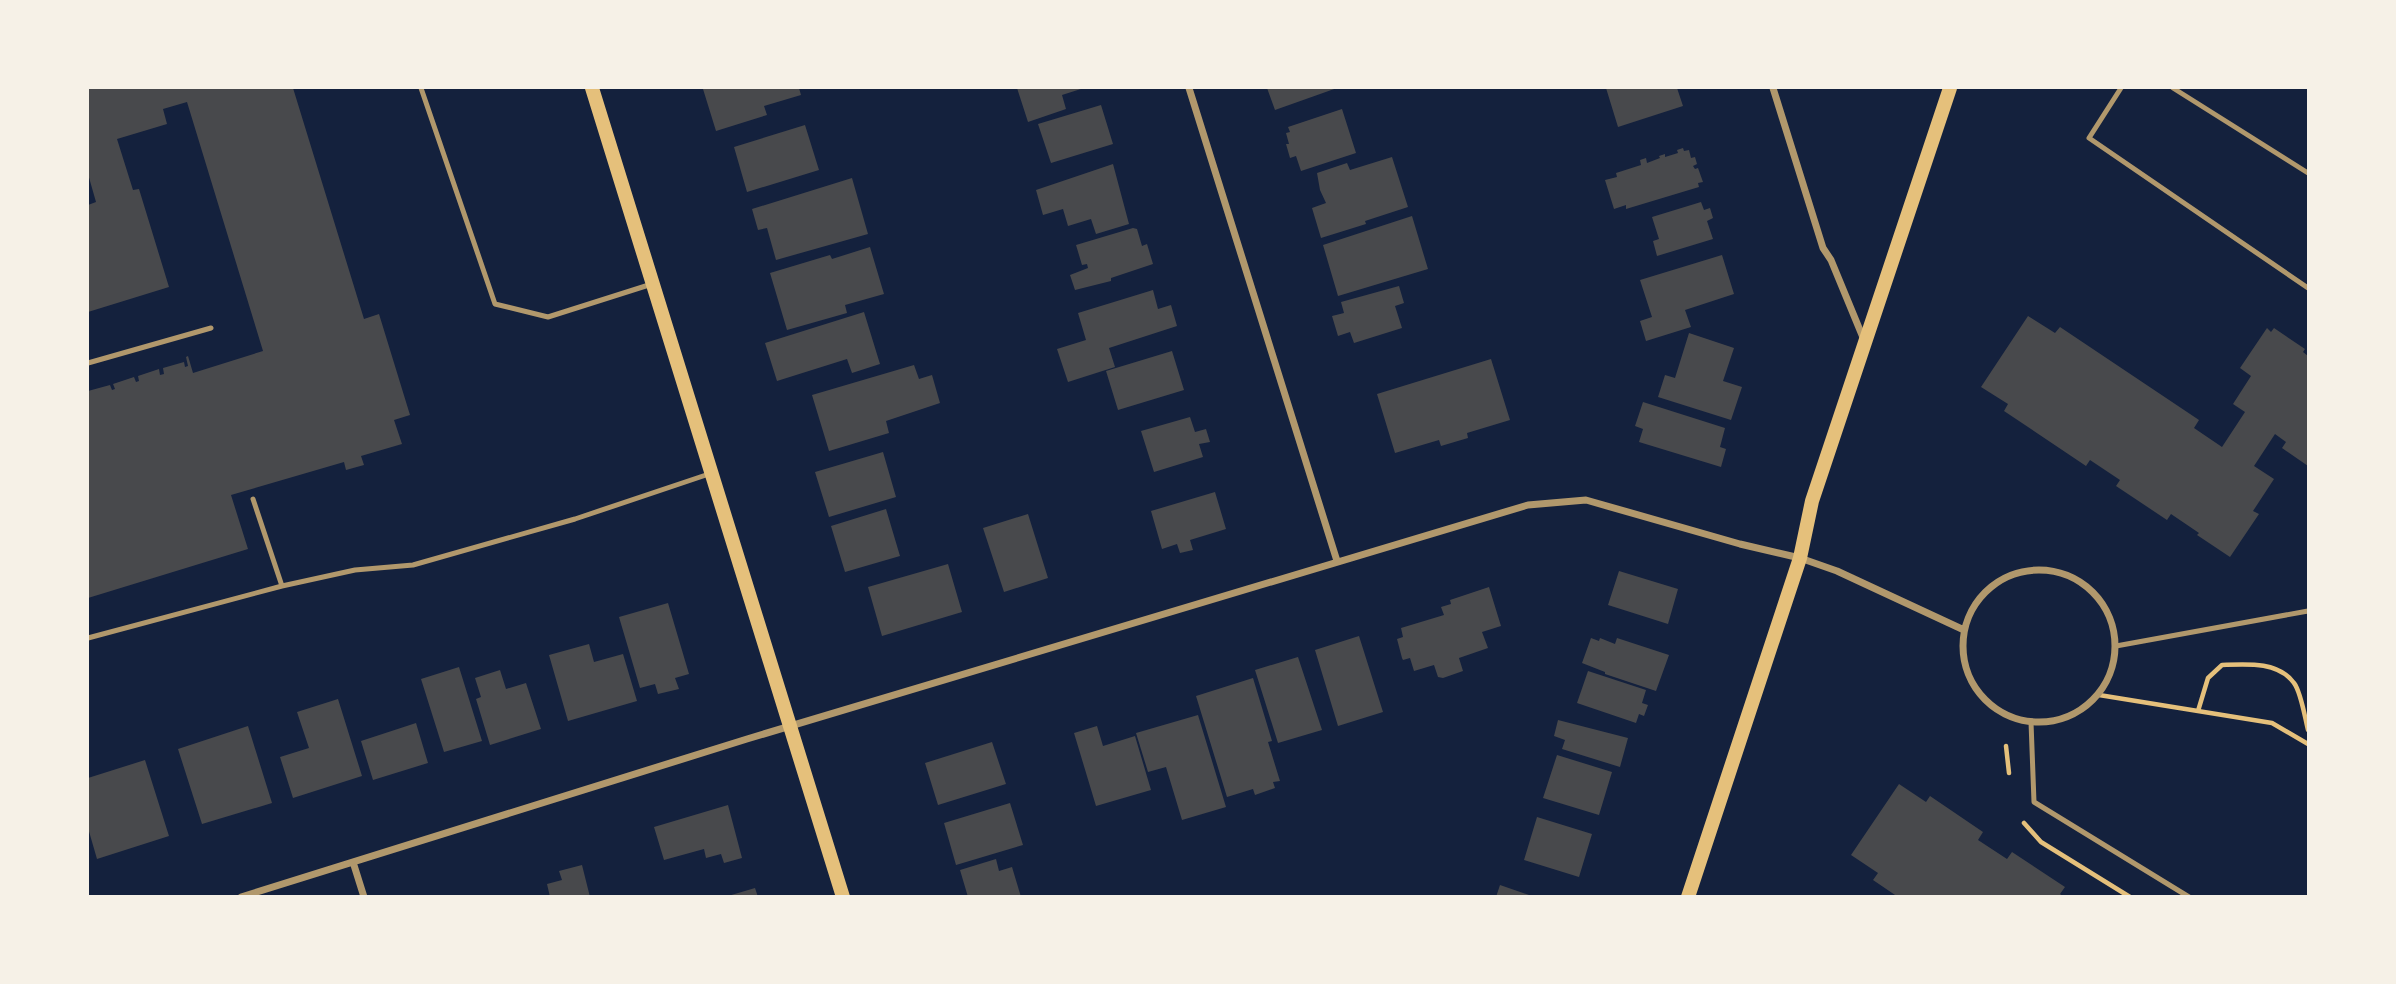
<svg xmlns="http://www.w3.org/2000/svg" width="2396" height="984" font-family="Inter,sans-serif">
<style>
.building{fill:#48494c}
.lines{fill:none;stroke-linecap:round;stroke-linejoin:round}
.path{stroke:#e5c07b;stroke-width:4.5}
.service{stroke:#b1986c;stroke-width:5}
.minor{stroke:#b1986c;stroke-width:7}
.secondary{stroke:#e5c07b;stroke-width:14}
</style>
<rect width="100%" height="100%" fill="#14213d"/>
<!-- building -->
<path class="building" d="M88 88H293L364 319 379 314 410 415 394 420 402 444 361 456 364 465 346 470 344 462 231 495 248 549 88 598V391L110 385 112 390 115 389 113 384 134 377 136 382 139 381 138 376 159 369 160 375 164 374 163 368 184 362 185 367 188 366 186 357 188 356 193 373 263 351 187 102 163 109 167 124 117 139 133 190 139 189 169 287 88 312V205L96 202 88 174Z
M708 88H799L801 95 764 106 767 115 716 131 703 89Z
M1017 88H1084L1062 95 1066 109 1028 122Z
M1267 88H1337L1275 110Z
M1606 88H1677L1683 106 1618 127Z
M1101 105 1113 144 1051 163 1038 124Z
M1342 109 1356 153 1301 171 1296 156 1290 158 1286 144H1289L1286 133 1290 132 1288 127Z
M805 125 819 170 747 192 734 147Z
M1683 148 1684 151 1689 150 1691 158 1695 157 1697 164 1693 166 1695 169 1698 168 1703 182 1698 183 1699 187 1626 209V205L1614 209 1605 180 1617 177 1616 173 1641 165 1640 160 1646 158 1647 163 1660 158 1659 156 1665 154V157L1678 153 1677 150Z
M1392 157 1408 207 1365 221 1366 224 1321 238 1312 208 1326 203 1320 190 1317 173 1347 163 1350 170Z
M1113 164 1129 224 1096 234 1091 219 1068 226 1063 209 1043 215 1036 190Z
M852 178 868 234 776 260 767 228 758 230 752 209Z
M1701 202 1704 210 1710 208 1713 218 1707 221 1713 239 1657 256 1653 241 1659 239 1652 217Z
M1412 216 1428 269 1338 296 1323 245Z
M1133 228 1137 229 1142 246 1147 244 1153 264 1111 278V281L1075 290 1070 275 1088 268 1087 264 1082 265 1076 245Z
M870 247 884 294 845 305 847 313 787 330 770 273 830 255 832 259Z
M1722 255 1734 294 1685 310 1691 327 1646 341 1640 321 1652 317 1640 280Z
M1399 286 1404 303 1395 306 1402 328 1354 343 1350 332 1338 336 1332 316 1344 313 1341 302Z
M1153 290 1158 309 1171 305 1177 326 1109 348 1115 367 1068 382 1057 349 1086 340 1078 313Z
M864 312 880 364 852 373 847 359 777 381 765 343Z
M2028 316 2055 333 2060 327 2199 420 2194 428 2222 447 2245 412 2233 404 2251 376 2240 368 2267 328 2271 332 2274 328 2305 349 2303 352 2308 356V466L2282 448 2286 442 2275 434 2254 466 2274 479 2253 511 2259 514 2230 557 2197 535 2199 533 2171 514 2167 520 2116 486 2120 480 2090 460 2086 466 2004 411 2008 404 1981 387Z
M1689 333 1734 348 1723 381 1742 387 1731 420 1658 397 1665 375 1675 378Z
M1172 351 1184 390 1118 410 1106 371Z
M1491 359 1510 420 1467 433 1468 438 1441 446 1439 440 1395 453 1377 394Z
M914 365 919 379 932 375 940 403 886 421 889 433 829 451 812 395Z
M1643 402 1725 428 1720 447 1726 449 1721 467 1639 442 1643 429 1635 426Z
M1190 417 1195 432 1206 429 1210 442 1199 444 1203 457 1154 472 1141 431Z
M883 452 896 497 829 517 815 472Z
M1215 492 1226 529 1190 540 1193 550 1180 553 1177 544 1162 549 1151 511Z
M886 509 900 556 845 572 831 526Z
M1028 514 1048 578 1004 592 983 528Z
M948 564 962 612 882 636 868 587Z
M1619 571 1678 589 1668 624 1608 605Z
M1489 587 1501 626 1482 632 1488 648 1459 658 1463 671 1443 678 1438 677 1434 665 1414 671 1410 658 1403 660 1402 658 1397 639 1403 637 1401 628 1444 615 1441 607 1451 604 1450 600Z
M668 603 689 674 675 678 679 689 658 694 655 684 640 688 619 617Z
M1359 636 1383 712 1338 726 1315 650Z
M1591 638 1599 641 1600 638 1615 644 1617 638 1669 655 1656 691 1605 674V672L1582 663Z
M589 644 594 662 623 654 637 701 568 721 549 655Z
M1298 657 1322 730 1278 743 1255 670Z
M459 667 482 741 444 752 421 679Z
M500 670 506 689 526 683 541 729 490 745 476 699 481 697 475 678Z
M1588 671 1646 690 1642 703 1648 705 1644 716 1639 714 1636 723 1577 703Z
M1253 678 1272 741 1268 742 1280 781 1273 782 1275 788 1255 795 1253 789 1227 797 1196 696Z
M338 699 362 776 293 798 280 757 309 748 297 712Z
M1198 715 1226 807 1182 820 1166 767 1148 772 1136 733Z
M1558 720 1628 738 1620 767 1562 749 1565 740 1554 736Z
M416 723 428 763 373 780 361 741Z
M248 726 272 803 202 824 178 749Z
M1097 726 1103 746 1135 736 1151 790 1096 806 1074 733Z
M992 742 1006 784 938 805 925 763Z
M1557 755 1612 772 1599 815 1543 798Z
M145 760 169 836 97 859 88 828V778Z
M1899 784 1926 802 1930 796 1983 832 1978 840 2007 859 2012 852 2065 887 2060 894 2064 897H1898L1873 880 1878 873 1851 855Z
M1010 803 1023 845 956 865 944 823Z
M728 805 742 858 724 863 721 854 706 858 704 849 664 860 654 827Z
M1537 817 1592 834 1579 877 1524 860Z
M996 859 999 871 1012 867 1021 897H968L960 870Z
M582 865 590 897H550L547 884 562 880 559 871Z
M1500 885 1532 896V897H1496Z
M755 888 758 897H728V896Z"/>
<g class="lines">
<!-- path -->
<path class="path" d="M2099 695 2272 723 2308 744
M2198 711 2208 678 2222 665C2246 664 2278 661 2294 683 2301 692 2305 718 2308 730
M2006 746 2009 773
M2024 823 2041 842 2130 897"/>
<!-- service -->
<path class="service" d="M421 88 495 304 548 317 652 284
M2121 88 2089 138 2308 288
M2173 88 2308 173
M88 363 211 328
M253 499 282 586
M88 638 282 586 355 570 413 565 575 519 712 473
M2116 646 2308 611
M2031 722 2034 802 2189 897"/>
<!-- minor -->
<path class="minor" d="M1189 88 1337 561
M1773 88 1823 248 1831 260 1864 340
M1963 646a76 76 0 1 1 152 0a76 76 0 1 1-152 0Z
M353 862 364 897
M241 897 747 739 1528 505 1586 500 1740 544 1800 558 1837 571 1964 630"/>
<!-- secondary -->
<path class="secondary" d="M592 88 843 897
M1688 897 1800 558 1812 501 1950 88"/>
</g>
<!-- border -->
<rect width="2396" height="984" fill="none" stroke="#f6f1e7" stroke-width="178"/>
</svg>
